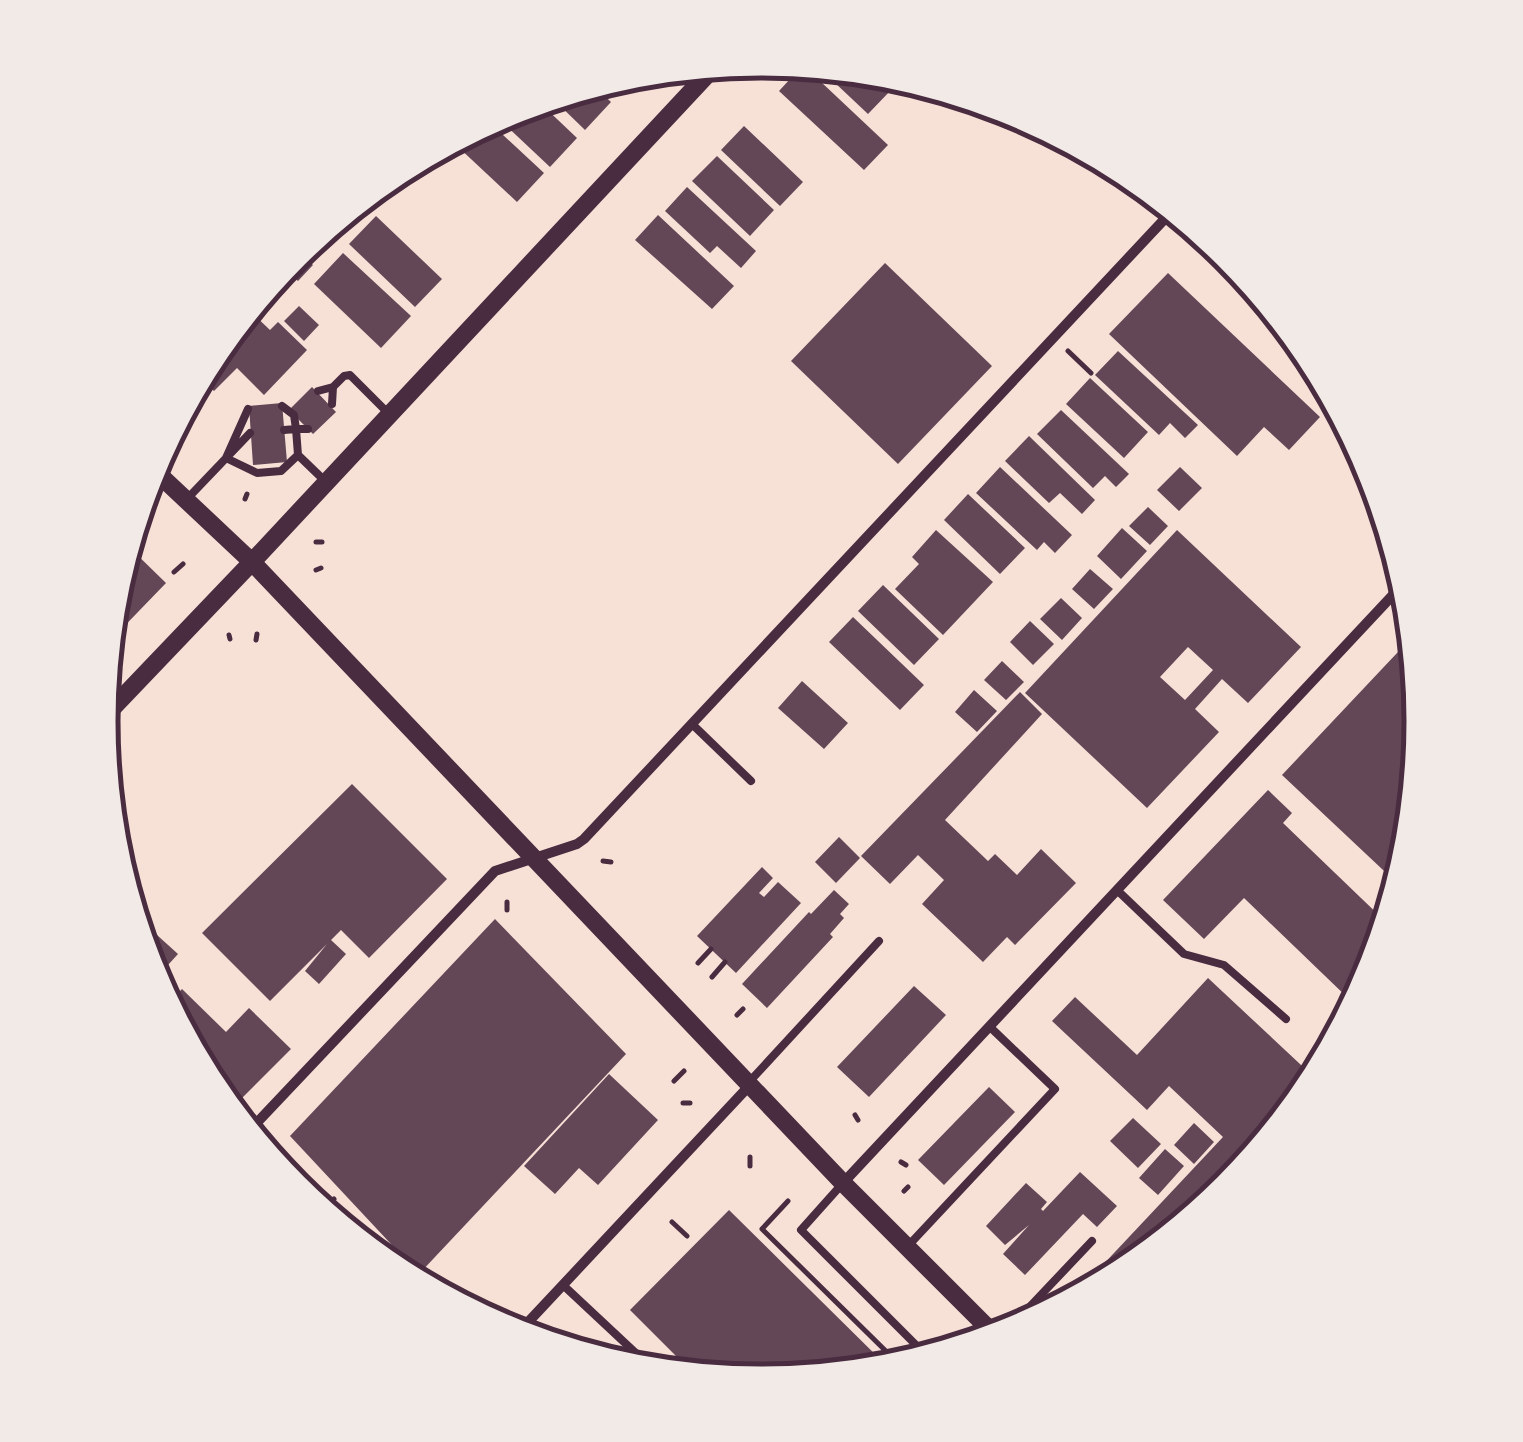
<svg xmlns="http://www.w3.org/2000/svg" width="1523" height="1442" font-family="'Nunito Sans',sans-serif">
<style>
.building{fill:#644757;fill-rule:evenodd}
.lines{fill:none;stroke-linecap:round;stroke-linejoin:round}
.path{stroke:#4a2c40;stroke-width:5}
.service{stroke:#4a2c40;stroke-width:8}
.minor{stroke:#4a2c40;stroke-width:10}
.tertiary{stroke:#4a2c40;stroke-width:18}
.rim{fill:none;stroke:#4a2c40;stroke-width:5}
</style>
<rect width="100%" height="100%" fill="#f7e1d7"/>
<!-- building -->
<path class="building" d="M803 65 888 145 864 170 779 91Z
M816 65 873 71 892 89 868 114Z
M640 72 617 95 603 82 633 73Z
M593 85 611 102 585 130 551 97Z
M538 101 577 138 550 167 497 117 509 110Z
M488 121 544 173 517 202 456 145 467 133Z
M744 126 803 182 780 206 721 150Z
M717 156 774 210 750 236 692 181Z
M687 187 756 251 741 268 717 246 710 253 665 211Z
M658 215 734 286 712 309 635 240Z
M339 216 349 225 333 243 321 232Z
M376 216 442 279 415 307 349 244Z
M298 250 313 265 298 281 283 267Z
M343 253 411 316 381 348 314 284Z
M885 263 992 366 898 464 791 361Z
M1168 273 1320 417 1289 450 1264 427 1237 456 1109 334Z
M299 306 319 325 304 341 284 321Z
M248 309 270 330 278 322 307 350 264 395 237 368 214 391 199 377 212 353Z
M1118 351 1198 425 1185 438 1170 423 1159 435 1095 375Z
M1090 378 1148 432 1124 458 1066 404Z
M312 387 336 412 313 434 289 410Z
M282 403 287 462 253 465 249 406Z
M1061 410 1129 474 1116 487 1105 476 1093 488 1037 434Z
M1029 436 1095 500 1082 514 1060 493 1049 503 1005 461Z
M1000 467 1072 535 1055 553 1044 542 1037 550 976 493Z
M1180 467 1202 488 1179 511 1157 490Z
M968 494 1025 548 1000 574 944 520Z
M1148 507 1168 526 1150 545 1129 526Z
M1122 528 1147 551 1121 579 1097 556Z
M936 530 993 582 943 635 895 589 919 564 912 557Z
M1177 530 1301 647 1248 703 1222 679 1195 709 1219 732 1147 808 1025 693ZM1188 647 1213 670 1185 700 1160 677Z
M127 545 166 583 108 643 113 591Z
M1090 569 1113 589 1094 609 1072 589Z
M883 585 939 639 914 665 858 611Z
M1061 598 1082 618 1062 640 1040 619Z
M853 617 924 685 900 710 829 642Z
M1030 621 1054 644 1033 665 1010 642Z
M1414 635 1422 722 1410 851 1399 885 1282 775Z
M1002 661 1024 682 1006 700 984 680Z
M802 681 848 723 824 749 778 708Z
M974 690 997 711 977 732 955 712Z
M1020 692 1042 714 945 820 988 861 995 854 1017 875 1041 849 1076 883 1015 945 1007 937 983 962 922 904 944 880 918 855 890 884 861 856Z
M352 784 447 879 369 958 341 930 331 940 346 954 319 984 305 971 327 944 270 1001 202 933Z
M1268 790 1292 813 1283 823 1387 923 1372 974 1337 1039 1324 1027 1350 1000 1244 898 1204 939 1163 900Z
M839 837 860 858 836 883 815 862Z
M762 867 773 878 759 893 764 897 778 882 801 903 736 973 697 936Z
M834 890 849 904 840 914 844 918 830 934 833 937 767 1008 742 984 809 912 811 914Z
M495 919 626 1054 419 1274 290 1136Z
M157 935 178 954 158 976 149 968 143 950Z
M1208 978 1316 1079 1311 1089 1228 1189 1128 1271 1067 1303 1223 1137 1169 1086 1147 1110 1052 1021 1075 997 1137 1055Z
M914 986 946 1015 869 1097 837 1067Z
M182 989 226 1032 249 1008 291 1049 242 1098 189 1046 167 1004Z
M609 1074 658 1120 598 1185 579 1168 555 1194 524 1166Z
M989 1087 1015 1112 944 1185 918 1160Z
M1133 1118 1161 1144 1138 1168 1110 1141Z
M1194 1123 1214 1142 1194 1164 1174 1145Z
M1165 1149 1184 1166 1158 1195 1139 1178Z
M1080 1172 1117 1206 1097 1227 1083 1214 1025 1275 1003 1254 1029 1225 1005 1245 986 1226 1026 1183 1047 1202 1041 1209 1043 1211Z
M729 1210 890 1369 761 1382 696 1376 630 1310Z"/>
<g class="lines">
<!-- path -->
<path class="path" d="M1068 351 1091 373
M245 499 247 494
M316 542H322
M316 570 321 568
M174 572 183 564
M229 635 230 639
M256 640 257 634
M603 861 611 862
M507 902V910
M698 963 711 949
M712 977 725 962
M737 1015 743 1009
M674 1081 684 1071
M683 1103H690
M855 1115 858 1120
M901 1162 906 1165
M750 1166V1157
M904 1191 908 1187
M788 1201 762 1229 901 1366
M322 1211 334 1199
M672 1222 687 1236"/>
<!-- service -->
<path class="service" d="M318 391 333 387 344 376 350 375 389 414
M332 404 333 387
M282 406 294 415 296 429 284 430
M248 409 226 458 257 473 281 471 298 455 326 482
M298 455 296 429H308
M186 500 250 433
M692 724 751 781
M1117 890 1184 954 1224 965 1286 1019
M750 1081 879 941
M843 1183 801 1230 929 1358
M907 1247 1055 1089 990 1027
M563 1285 656 1372
M1003 1335 1092 1241"/>
<!-- minor -->
<path class="minor" d="M248 1132 495 871 577 844 584 839 1174 209
M843 1183 1406 581
M517 1334 750 1085"/>
<!-- tertiary -->
<path class="tertiary" d="M151 467 252 562 843 1183 997 1337
M101 720 252 562 717 64"/>
</g>
<!-- crop -->
<path d="M0 0H1523V1442H0ZM118 721a643 643 0 1 1 1286 0a643 643 0 1 1-1286 0Z" fill="#f1eae7" fill-rule="evenodd"/>
<path class="rim" d="M118 721a643 643 0 1 1 1286 0a643 643 0 1 1-1286 0Z"/>
</svg>
